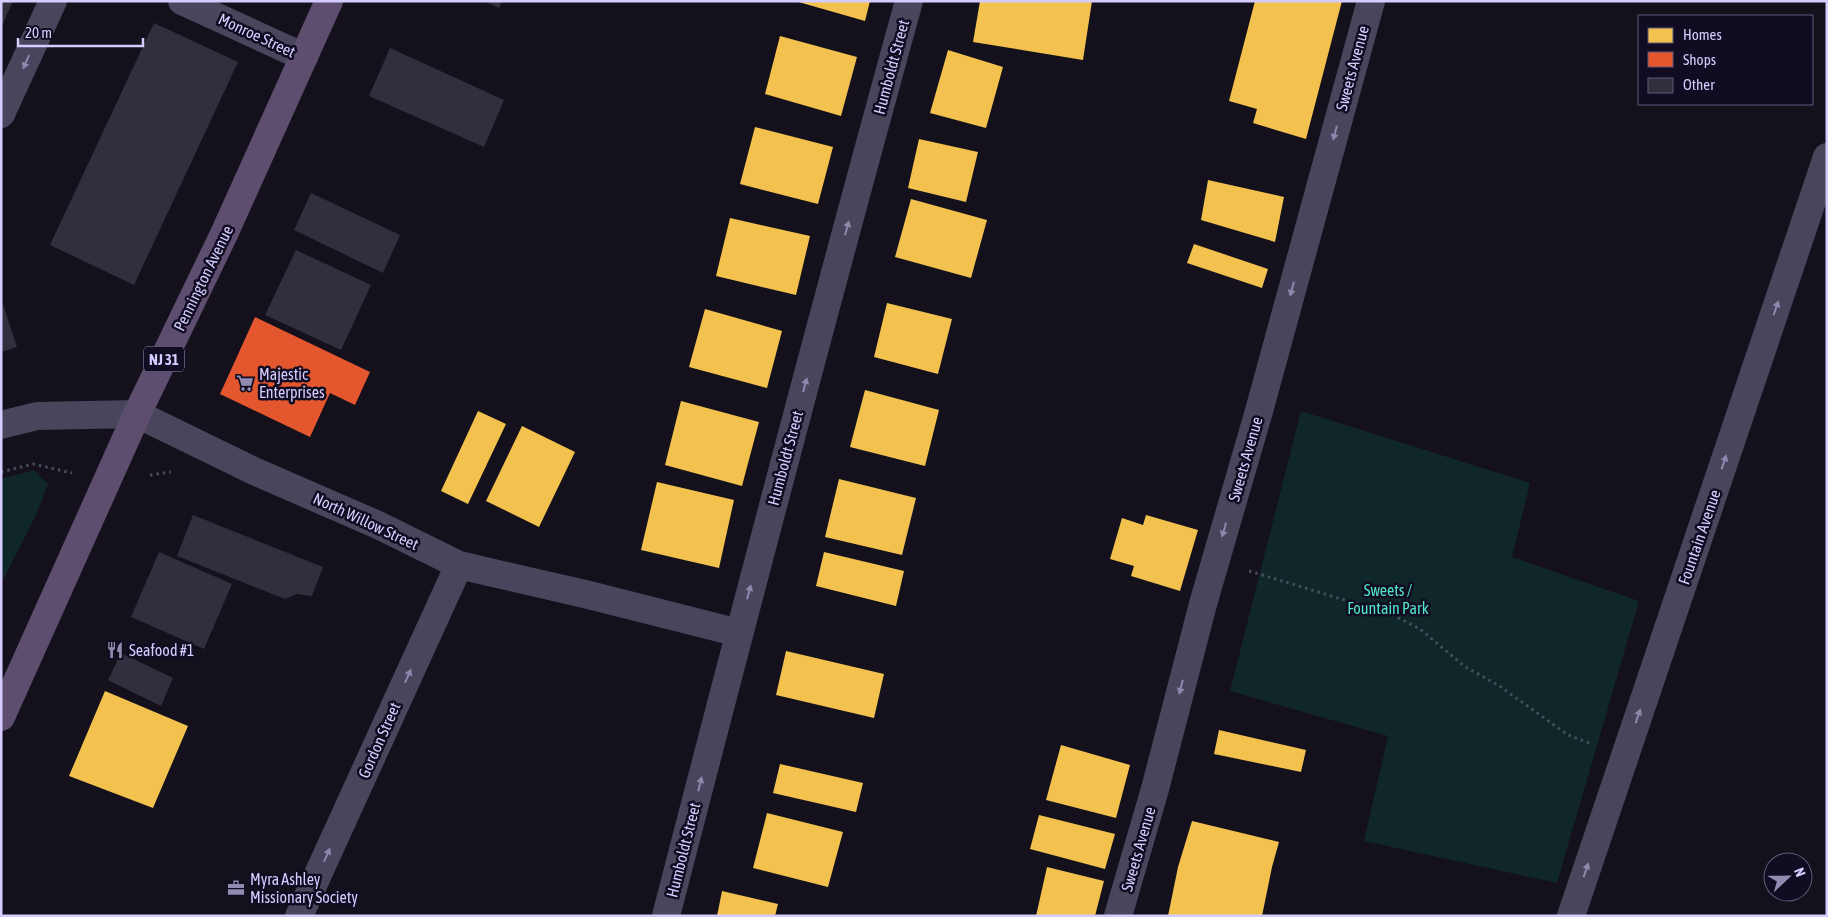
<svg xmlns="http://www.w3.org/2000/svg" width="1828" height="917" font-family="'Asap Condensed',sans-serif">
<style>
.green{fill:#102729}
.homes{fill:#f2c14e}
.shops{fill:#e4572e}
.building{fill:#322e3e}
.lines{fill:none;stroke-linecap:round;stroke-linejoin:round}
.path{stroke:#434f5d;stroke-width:3;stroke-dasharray:2.5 4;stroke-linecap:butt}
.street{stroke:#48455d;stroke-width:28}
.primary{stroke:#5d4e6f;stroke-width:28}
.oneway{fill:#8e88ae}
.labels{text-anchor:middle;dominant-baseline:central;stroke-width:5;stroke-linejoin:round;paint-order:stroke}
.shield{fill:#110c21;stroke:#9a92bc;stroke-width:1}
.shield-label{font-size:15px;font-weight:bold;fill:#d5ccff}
.street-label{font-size:16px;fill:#d5ccff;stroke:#110c21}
.poi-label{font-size:16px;fill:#d5ccff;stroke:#110c21;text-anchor:start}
.park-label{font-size:16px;fill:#53e4ca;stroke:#110c21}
</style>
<rect width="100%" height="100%" fill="#14111c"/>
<!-- green -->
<path class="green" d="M1301 411 1530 483 1512 557 1639 601 1557 883 1364 841 1388 736 1230 691Z
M34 470 48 484 36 515 1 584V479Z"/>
<!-- homes -->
<path class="homes" d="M795 1H870L865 21Z
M980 1H1092L1083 60 973 42Z
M1255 1H1342L1306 139 1253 123 1257 109 1229 101Z
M780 36 857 57 841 116 765 94Z
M948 50 1003 67 986 128 930 113Z
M755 127 833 147 818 204 740 184Z
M919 139 978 152 966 202 908 188Z
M1208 180 1284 197 1275 242 1201 220Z
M911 199 987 220 971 278 895 257Z
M730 218 810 236 796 295 716 276Z
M1194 244 1268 269 1262 288 1187 263Z
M887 303 952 319 938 374 874 357Z
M705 309 782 331 767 388 689 367Z
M865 390 939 410 925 466 850 447Z
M681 401 759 422 742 486 665 465Z
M478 411 506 424 468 504 441 491Z
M522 426 575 452 539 527 486 501Z
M839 479 916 498 902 555 825 537Z
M657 482 734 500 719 568 641 550Z
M1146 515 1198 530 1180 591 1131 576 1134 566 1110 559 1122 518 1143 525Z
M824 552 904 571 896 606 816 586Z
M786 651 884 674 874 718 776 695Z
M105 691 188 726 153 808 69 776Z
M1219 730 1306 750 1301 772 1214 754Z
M1061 745 1130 765 1116 818 1046 800Z
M780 764 863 783 856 812 773 793Z
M767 813 843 832 828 887 753 868Z
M1039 815 1115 834 1105 869 1030 849Z
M1192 821 1279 842 1272 867 1262 916H1168L1178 867Z
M1047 867 1104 881 1095 916H1036Z
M722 891 778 904 775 916H717Z"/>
<!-- shops -->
<path class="shops" d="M255 317 370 372 355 405 330 393 310 437 220 394Z"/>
<!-- building -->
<path class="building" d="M1 1H13L1 28Z
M484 1H502L499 8Z
M154 23 238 62 134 285 50 245Z
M390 48 504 100 484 147 369 96Z
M311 193 400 235 383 273 294 230Z
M296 250 371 285 341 350 265 315Z
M1 298 17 347 1 352Z
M193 515 323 567 312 596 297 594 285 599 177 556Z
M159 552 232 584 204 649 131 617Z
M121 653 173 678 161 706 108 680Z"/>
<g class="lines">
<!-- path -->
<path class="path" d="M1 472 33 464 72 473
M150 475 171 472
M1249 571 1391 614 1420 629 1464 666 1501 687 1568 735 1592 744"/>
<!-- street -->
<path class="street" d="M182 1 304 57
M1 114 53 1
M1 425 37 416 137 414 254 471 378 525 459 565 589 595 739 633
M299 916 459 565
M666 916C745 610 825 305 909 1
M1118 916 1155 789 1203 604 1259 411 1371 1
M1571 916 1827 157"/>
<!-- primary -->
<path class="primary" d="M1 717 137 414 224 234 329 1"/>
</g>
<!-- one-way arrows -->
<defs><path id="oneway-solid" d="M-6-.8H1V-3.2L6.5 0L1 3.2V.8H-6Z" transform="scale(1.25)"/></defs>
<g class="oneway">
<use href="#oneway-solid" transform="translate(26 62) rotate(114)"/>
<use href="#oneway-solid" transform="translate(1335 133) rotate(105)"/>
<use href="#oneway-solid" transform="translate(847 228) rotate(-75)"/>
<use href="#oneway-solid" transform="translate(1292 289) rotate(105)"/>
<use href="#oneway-solid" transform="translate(1776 308) rotate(-71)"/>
<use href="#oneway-solid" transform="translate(805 385) rotate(-75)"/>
<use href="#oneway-solid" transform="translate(1724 462) rotate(-71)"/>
<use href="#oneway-solid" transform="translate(1224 530) rotate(106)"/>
<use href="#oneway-solid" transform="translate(749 592) rotate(-75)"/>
<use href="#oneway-solid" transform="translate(408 676) rotate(-66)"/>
<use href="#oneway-solid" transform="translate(1181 687) rotate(104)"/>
<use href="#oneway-solid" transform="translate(1638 716) rotate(-71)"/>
<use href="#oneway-solid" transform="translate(700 784) rotate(-76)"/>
<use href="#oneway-solid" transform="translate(327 855) rotate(-66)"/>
<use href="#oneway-solid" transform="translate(1586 870) rotate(-71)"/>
</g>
<!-- icons -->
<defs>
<g id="supermarket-bare" transform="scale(1.35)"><path d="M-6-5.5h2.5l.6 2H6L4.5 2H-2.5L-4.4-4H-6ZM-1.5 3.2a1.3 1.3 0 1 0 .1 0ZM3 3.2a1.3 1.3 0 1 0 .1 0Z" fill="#918bb0" stroke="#110c21" stroke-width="2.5" paint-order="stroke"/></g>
<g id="restaurant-bare" transform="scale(1.35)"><path d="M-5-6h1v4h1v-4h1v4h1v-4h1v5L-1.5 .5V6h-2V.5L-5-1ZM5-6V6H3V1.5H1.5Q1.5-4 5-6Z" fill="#918bb0" stroke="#110c21" stroke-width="2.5" paint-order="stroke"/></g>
<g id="office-bare" transform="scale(1.35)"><path d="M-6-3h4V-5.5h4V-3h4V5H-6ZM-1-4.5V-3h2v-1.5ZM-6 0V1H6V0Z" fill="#918bb0" stroke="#110c21" stroke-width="2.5" paint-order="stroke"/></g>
</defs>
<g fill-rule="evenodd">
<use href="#supermarket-bare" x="245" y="383"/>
<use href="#restaurant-bare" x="115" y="650"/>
<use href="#office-bare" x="236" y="888"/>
</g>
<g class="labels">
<!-- shield labels -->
<rect class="shield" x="144" y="346.5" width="40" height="25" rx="4"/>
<g class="shield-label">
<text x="164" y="359">NJ 31</text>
</g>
<!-- street labels -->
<g class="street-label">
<text transform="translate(257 35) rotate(25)">Monroe Street</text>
<text transform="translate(891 67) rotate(-75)">Humboldt Street</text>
<text transform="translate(1352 68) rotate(-75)">Sweets Avenue</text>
<text transform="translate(203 278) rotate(-64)">Pennington Avenue</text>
<text transform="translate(785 458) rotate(-75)">Humboldt Street</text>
<text transform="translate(1245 459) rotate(-74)">Sweets Avenue</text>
<text transform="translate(366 521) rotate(25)">North Willow Street</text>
<text transform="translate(1699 537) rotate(-71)">Fountain Avenue</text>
<text transform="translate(379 740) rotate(-66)">Gordon Street</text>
<text transform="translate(1138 849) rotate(-74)">Sweets Avenue</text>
<text transform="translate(683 850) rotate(-76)">Humboldt Street</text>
</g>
<!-- poi labels -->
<g class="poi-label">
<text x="259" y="374">Majestic<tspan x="259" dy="18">Enterprises</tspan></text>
<text x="129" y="650">Seafood #1</text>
<text x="250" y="879">Myra Ashley<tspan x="250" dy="18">Missionary Society</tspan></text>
</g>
<!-- park labels -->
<g class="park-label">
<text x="1388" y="590">Sweets /<tspan x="1388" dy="18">Fountain Park</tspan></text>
</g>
</g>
<!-- border -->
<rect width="1828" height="917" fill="none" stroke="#d5ccff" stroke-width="5"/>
<!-- legend -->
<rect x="1638" y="15" width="175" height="90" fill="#110c21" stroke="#5f597a"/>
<rect x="1648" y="28" width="25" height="15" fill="#f2c14e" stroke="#5f597a"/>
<text x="1683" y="40" font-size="15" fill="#d5ccff">Homes</text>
<rect x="1648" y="52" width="25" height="15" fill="#e4572e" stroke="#5f597a"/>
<text x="1683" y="65" font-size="15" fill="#d5ccff">Shops</text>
<rect x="1648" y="78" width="25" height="15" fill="#322e3e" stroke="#5f597a"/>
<text x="1683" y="90" font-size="15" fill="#d5ccff">Other</text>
<!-- north arrow -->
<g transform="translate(1788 877) rotate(68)"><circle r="24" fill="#110c21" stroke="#5f597a"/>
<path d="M0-4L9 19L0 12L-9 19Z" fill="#918bb0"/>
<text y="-8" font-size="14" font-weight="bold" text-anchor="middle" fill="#d5ccff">N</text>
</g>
<!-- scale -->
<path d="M18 38v8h125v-8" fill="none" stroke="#d5ccff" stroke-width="2.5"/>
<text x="25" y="38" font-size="15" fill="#d5ccff" stroke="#110c21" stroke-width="4" paint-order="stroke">20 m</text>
</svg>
